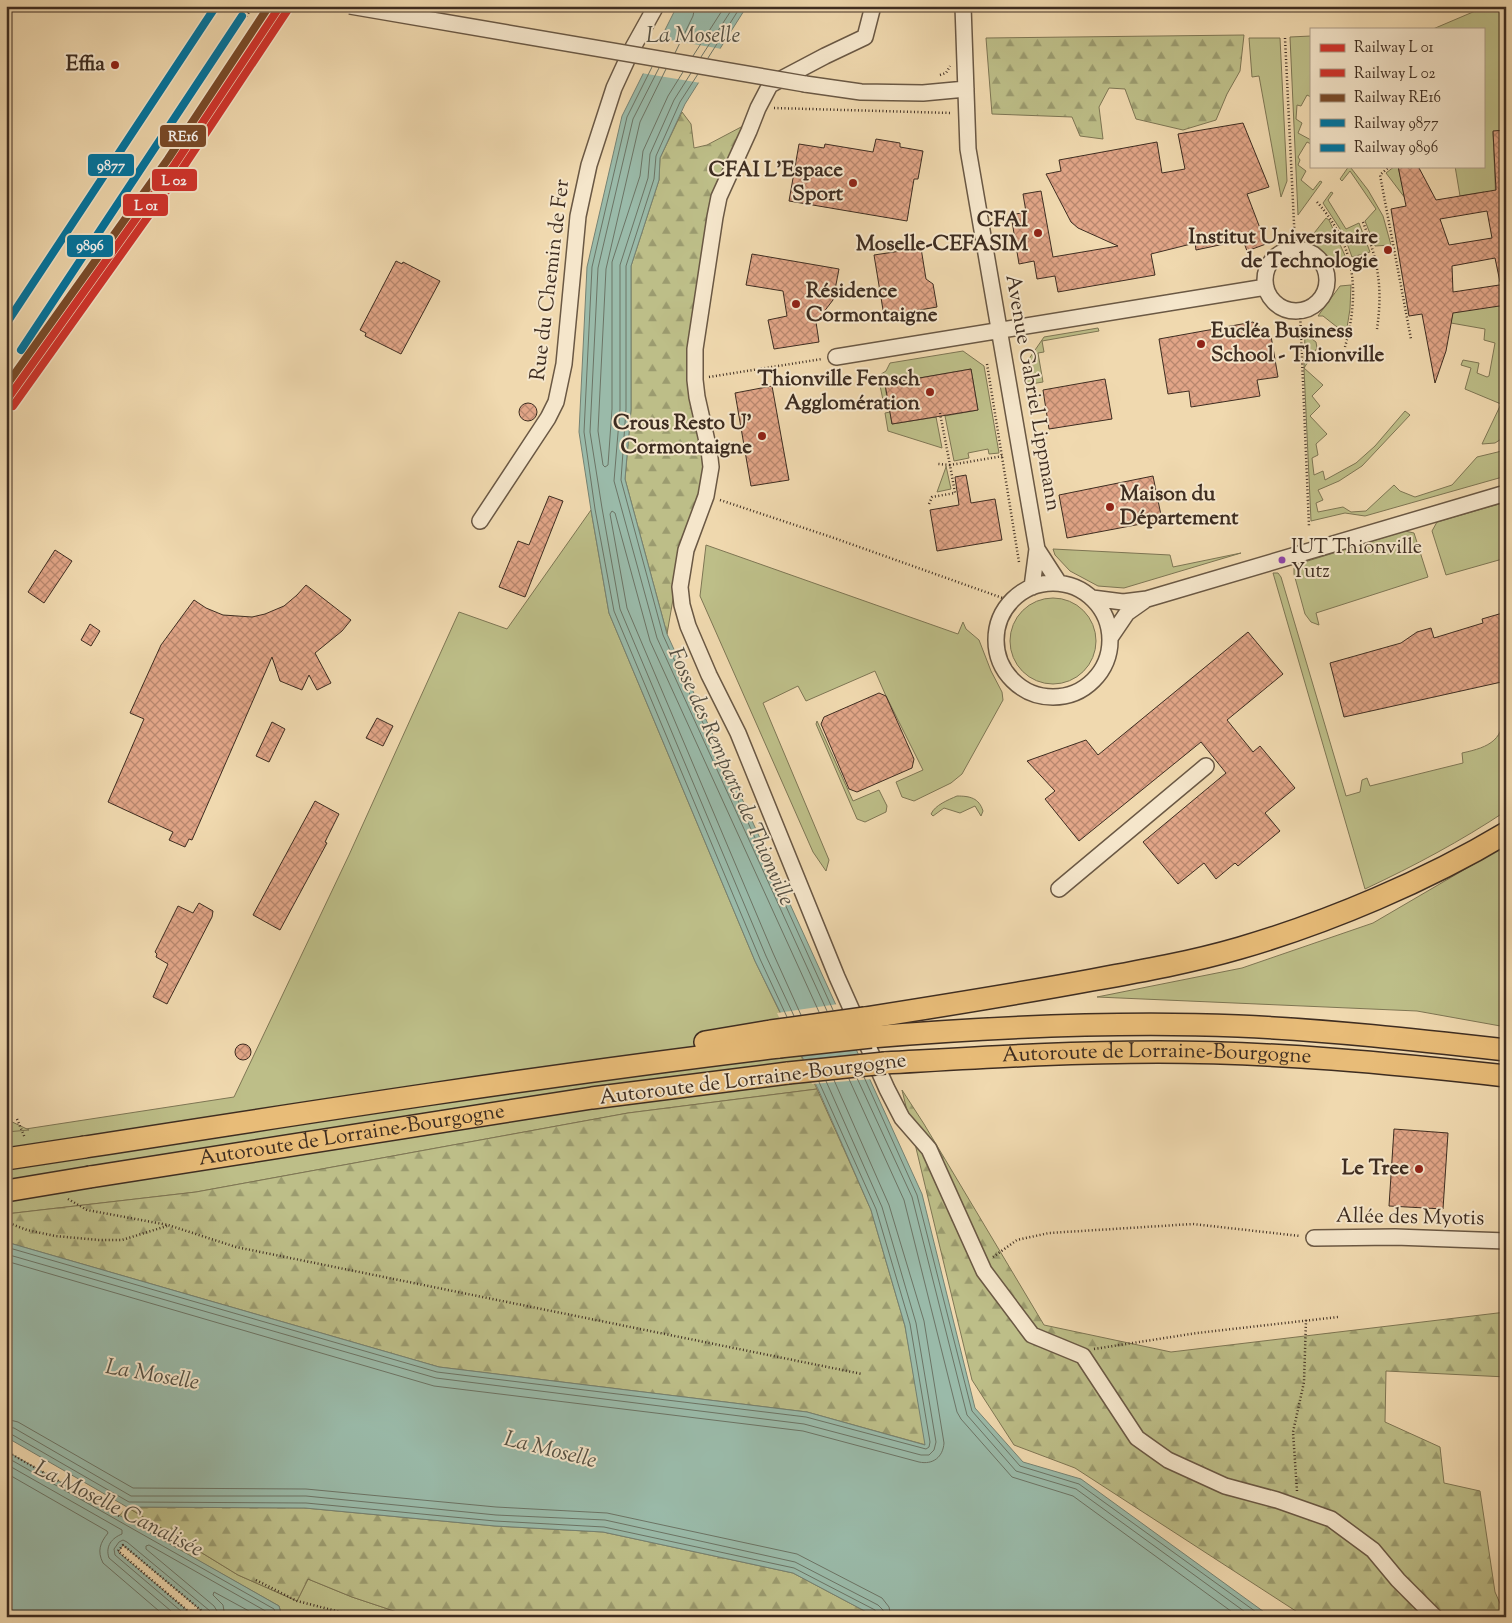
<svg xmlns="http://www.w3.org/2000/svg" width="1512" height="1623" font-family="'Sorts Mill Goudy',serif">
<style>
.green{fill:#bdbe88;stroke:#7e7654}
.forest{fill:url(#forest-firs);stroke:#7e7654}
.water{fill:#9abaa9;stroke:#758273}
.pier{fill:#f0d9af}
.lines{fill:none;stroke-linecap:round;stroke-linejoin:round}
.shore{stroke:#6c7465;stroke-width:1}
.building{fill:url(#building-cross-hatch);stroke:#3e2d21;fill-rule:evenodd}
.minor-casing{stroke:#6a5844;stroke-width:18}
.highway-casing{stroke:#3e2d21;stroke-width:24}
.path{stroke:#3e2d21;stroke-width:2.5;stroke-dasharray:1 2.5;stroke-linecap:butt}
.minor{stroke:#f5e6cb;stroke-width:15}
.highway{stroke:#e8bc78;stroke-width:21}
.minor-bridge-casing{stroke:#6a5844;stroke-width:18;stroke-linecap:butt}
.highway-bridge-casing{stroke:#3e2d21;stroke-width:24;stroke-linecap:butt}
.path-bridge{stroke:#3e2d21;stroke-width:2.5;stroke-dasharray:1 2.5;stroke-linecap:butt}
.minor-bridge{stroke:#f5e6cb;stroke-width:15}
.highway-bridge{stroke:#e8bc78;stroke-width:21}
.rail-1-casing{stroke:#f5e6cb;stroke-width:11}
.rail-2-casing{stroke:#f5e6cb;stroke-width:11}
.rail-3-casing{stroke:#f5e6cb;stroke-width:11}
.rail-4-casing{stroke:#f5e6cb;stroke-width:11}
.rail-5-casing{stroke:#f5e6cb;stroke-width:11}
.rail-1{stroke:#d1342d;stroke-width:8}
.rail-2{stroke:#d1342d;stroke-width:8}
.rail-3{stroke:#7a4b2a;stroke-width:8}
.rail-4{stroke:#0075a1;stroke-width:8}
.rail-5{stroke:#0075a1;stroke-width:8}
.poi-dot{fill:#8f2418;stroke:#f5e6cb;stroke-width:2}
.bus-dot{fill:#8e44ad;stroke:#f5e6cb;stroke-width:2}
.labels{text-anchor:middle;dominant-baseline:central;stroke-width:4;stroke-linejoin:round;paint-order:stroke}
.bus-label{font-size:20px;fill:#3e2d21;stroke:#f5e6cb;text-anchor:start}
.poi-label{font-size:21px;font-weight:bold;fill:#3e2d21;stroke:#f5e6cb;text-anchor:end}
.street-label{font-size:21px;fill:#3e2d21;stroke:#f5e6cb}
.water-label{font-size:22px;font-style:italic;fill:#555043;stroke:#f5e6cb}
.line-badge{stroke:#f5e6cb;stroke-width:2}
.badge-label{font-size:14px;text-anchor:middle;font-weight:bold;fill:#fff}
</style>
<defs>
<pattern id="forest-firs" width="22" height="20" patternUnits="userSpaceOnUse" patternTransform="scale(1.25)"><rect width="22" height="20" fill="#bdbe88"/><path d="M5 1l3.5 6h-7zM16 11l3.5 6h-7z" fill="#9b9b6f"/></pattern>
<pattern id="building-cross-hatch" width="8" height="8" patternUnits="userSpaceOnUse" patternTransform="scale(1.25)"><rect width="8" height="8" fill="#e1a587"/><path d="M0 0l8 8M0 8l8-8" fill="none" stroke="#b8876e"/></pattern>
</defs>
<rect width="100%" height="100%" fill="#f0d9af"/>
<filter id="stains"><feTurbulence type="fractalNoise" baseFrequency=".004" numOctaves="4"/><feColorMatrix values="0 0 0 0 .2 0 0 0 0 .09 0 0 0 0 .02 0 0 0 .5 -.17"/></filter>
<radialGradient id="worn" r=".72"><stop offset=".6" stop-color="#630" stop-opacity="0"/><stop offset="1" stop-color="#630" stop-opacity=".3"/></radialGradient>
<!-- green -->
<path class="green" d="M1487 6H1506V130L1493 132 1496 204 1487 206 1484 192 1460 196 1455 166H1483V29H1433Z
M1311 36V97L1307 95 1301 106 1297 105 1296 119 1302 123 1298 133 1311 140V144L1307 142 1298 157 1300 160 1298 165 1306 171 1301 180 1313 190 1320 181 1322 182 1298 215 1290 37Z
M1249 38H1280L1287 181 1281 197 1259 76 1252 77Z
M1349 166H1352L1351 168 1368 190 1383 216 1391 245 1375 246 1365 221 1376 209 1350 171 1342 181 1340 179Z
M1395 166H1398L1405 198 1386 173Z
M1331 192 1333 193 1328 200 1346 229 1359 223 1370 252 1352 257 1344 235 1323 203Z
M1326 218 1329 220 1347 260 1337 262 1307 242Z
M1351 285 1350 309 1346 334 1323 316H1318L1340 286Z
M1501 305 1506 395V436L1495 443 1482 444 1501 404 1465 389 1471 368 1461 365 1463 360 1479 363 1477 373 1487 377 1489 376 1495 343 1484 340 1485 329 1451 323 1453 307Z
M1098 328 1099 331 1042 341 1044 352 1038 353 1043 382 1025 385 1022 369 1044 337Z
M1305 334 1316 342 1317 348 1304 368 1323 385 1312 396 1320 406 1310 416 1327 434 1316 444 1318 455 1312 458 1314 475 1323 471 1325 480 1356 463 1375 446 1405 411 1410 415 1362 466 1339 481 1318 490 1323 500 1316 503 1318 512 1343 507 1351 512 1366 511 1394 485 1400 491 1415 497 1452 485 1477 457 1506 450V476L1365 516 1345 513 1311 521 1304 368Z
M963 351 984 366 999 453 989 454 988 449 968 453 969 458 954 461 945 416 978 410 971 369 885 384 887 399 883 400 878 376 886 371 890 363Z
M890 412 892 424 936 417 942 448 888 431 885 413Z
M946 466 951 489 937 492 946 467Z
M1506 502V558L1446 575 1432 531 1437 522Z
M591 510 609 613 755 961 817 1089 628 1113 196 1192 6 1214V1132L234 1097 349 855 459 612 507 629Z
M1405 531 1414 533 1428 577 1316 613 1319 625 1311 622 1305 614 1294 574V568L1298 564Z
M706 545 958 634 963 622 966 629 979 640 991 671 1002 692 1003 700 962 774 951 783 914 801 902 797 896 782 923 770 886 696 875 671 806 701 798 686 763 703 829 860 826 871 813 852 700 596Z
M1053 549 1170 555 1173 567 1241 553 1124 588 1098 586 1070 571 1055 555Z
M1273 573H1278L1281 577 1346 796 1360 792 1362 780 1367 778 1370 786 1463 763 1462 753C1490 747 1505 740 1504 708L1506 707V811C1461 841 1414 866 1365 889Z
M1010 641a43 43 0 1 1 86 0a43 43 0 1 1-86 0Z
M817 721 853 801 879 790 887 806 886 812 865 822 857 819 816 724Z
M957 796C970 796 979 798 983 811L981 816 975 806 960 813 944 808 933 816 931 814C935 805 948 800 957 796Z
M1506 841V1027L1417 1011 1097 997 1242 968 1373 923 1479 861Z
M127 1507 238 1575 297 1601 308 1579 352 1597 412 1617H282L279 1606 119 1516Z"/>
<!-- forest -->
<path class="forest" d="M1244 35 1240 71 1227 94 1216 120 1183 130 1136 119 1125 89 1109 88 1099 107 1103 139 1080 136 1072 117 992 114 986 38Z
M682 112 691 124 694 148 707 145 743 126 694 321 704 461 703 489 677 576 667 634 625 479 631 410V266L659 180 660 158Z
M817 1089 871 1210 905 1326 926 1445 807 1412 439 1367 6 1242V1214L196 1192 628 1113Z
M902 1090 924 1124 1044 1325 1171 1352 1506 1312V1377L1386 1371 1385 1422 1440 1447 1444 1483 1480 1491 1495 1592 1506 1617H1305L1075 1468 1014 1445 972 1380Z
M6 1119 29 1130 6 1132Z
M127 1507 305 1508 495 1526 603 1532 793 1573 876 1617H412L352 1597 308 1579 297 1601 238 1575Z"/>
<!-- water -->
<path class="water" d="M677 6H747L685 104 660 158 659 180 631 266V410L625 479 667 634 922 1194 975 1408 1023 1462 1081 1479 1271 1617H876L793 1573 603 1532 495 1526 305 1508 127 1507 6 1437V1242L439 1367 807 1412 925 1445 905 1326 871 1210 818 1089 755 961 609 613 591 510 579 432 587 267 622 116Z
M6 1451 279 1606 282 1617H209L123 1545 118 1552 195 1617H6Z"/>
<!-- pier -->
<path class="pier" d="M658 38 722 49 701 83 641 73Z
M838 1004 859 1049 798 1056 777 1013Z
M861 1054 873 1079 812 1084 800 1060Z"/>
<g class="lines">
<!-- shore -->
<path class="shore" d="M675 53 693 16 695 6
M693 56 725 6
M701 57 734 6
M708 58 741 6
M652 67 627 117 592 267 584 432 595 509 614 611 760 959 787 1017
M659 68 633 119 598 268 590 432 602 508 620 609 766 956 794 1016
M666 69 640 122 606 269 598 431 603 465 605 467 608 465 612 409V262L640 176 643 151 668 96 683 72
M691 73 674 100 650 154 648 178 620 265V409L614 481 657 638 827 1011
M698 74 680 102 656 156 654 179 626 266V409L621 480 663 635 833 1010
M801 1015 773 953 627 608 610 514 612 511 615 513 650 641 819 1012
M864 1077 917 1195 972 1411 1020 1466 1079 1484 1263 1617
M857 1078 912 1197 967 1415 1016 1471 1076 1489 1252 1617
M849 1079 904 1200 957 1412 961 1419 1012 1477 1073 1496 1239 1617
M6 1247 437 1372 806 1417 926 1449 929 1447 930 1442 910 1324 876 1209 819 1082
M6 1254 436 1378 804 1424 921 1455H929L934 1450 936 1442 916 1323 882 1207 826 1081
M6 1261 434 1386 803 1431 919 1462C933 1465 943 1457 944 1443L924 1321 889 1205 834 1080
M6 1419 18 1422 133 1488 306 1489 496 1507 607 1513 797 1554 882 1598 889 1607 891 1617
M6 1427 14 1428 131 1496H306L496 1515 605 1520 795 1562 878 1605 883 1610 884 1617
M6 1433 11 1434 129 1502 306 1503 495 1521 604 1527 794 1568 875 1610 877 1617
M6 1457 274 1609 277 1617
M6 1464 122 1530V1534C112 1538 105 1546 109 1558L178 1617
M6 1473 107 1531 108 1533C100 1543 97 1551 103 1563L166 1617
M188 1617 115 1555 114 1549 119 1542 123 1540 127 1542 210 1611 211 1617
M218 1617 217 1611 214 1606 146 1549V1546L149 1545 269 1613 270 1617
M225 1617 223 1605 213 1595 214 1592 260 1617"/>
</g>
<!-- building -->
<path class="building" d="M1243 123 1269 187 1247 194 1266 244 1247 251 1243 240 1196 250 1195 243 1151 254 1155 275 1058 292 1055 276 1037 279 1034 261 1019 264 1011 215 1026 212 1023 194 1041 191 1053 257 1118 246 1078 228 1071 222 1046 174 1061 171 1059 160 1157 142 1162 173 1185 169 1178 134Z
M1506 130V282H1500L1495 258 1452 266 1453 292 1506 284V305L1453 313 1446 351 1435 383 1422 314 1409 316 1391 209 1406 206 1398 166H1418L1436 200 1496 190 1493 131ZM1487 211 1492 238 1449 245 1440 219Z
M876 139 900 143V147L923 151 918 179H914L907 221 789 201 799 144 824 148 825 144 873 152Z
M921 248 926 279 933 284 937 307 884 316 874 255Z
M752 254 839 269 833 300 816 322 819 342 774 349 768 320 787 316 783 291 746 285Z
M396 261 402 264 403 262 440 281 401 354 365 336 366 333 360 330Z
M1253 322 1271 336 1278 377 1257 380 1260 396 1191 407 1189 391 1168 394 1159 339Z
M971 369 978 410 892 424 885 384Z
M1105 379 1112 419 1049 429 1043 390Z
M772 386 789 480 751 486 735 393Z
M519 412a9 9 0 1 1 18 0a9 9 0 1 1-18 0Z
M966 475 971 503 995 499 1002 540 937 551 930 510 959 505 955 477Z
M1153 476 1162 520 1067 538 1059 495Z
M549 496 563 501 525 597 499 587 518 541 529 545Z
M55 550 72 561 44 603 28 592Z
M306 585 351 620 342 631 315 653 331 683 317 690 309 675 302 690 280 681 272 657 192 840 189 839 185 847 169 840 173 832 108 802 144 719 130 713 161 645 194 600 206 608 223 615 252 617 265 614 284 606 297 595Z
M1506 612V681L1344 717 1330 663 1401 643 1417 632 1431 628 1434 638 1483 623 1482 619Z
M90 624 100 631 91 646 81 640Z
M1248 632 1283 674 1227 720 1253 752 1260 746 1295 788 1265 813 1280 831 1238 866 1235 863 1216 879 1204 863 1178 884 1143 842 1226 773 1201 742 1079 841 1045 799 1055 791 1027 761 1086 740 1098 755Z
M879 693 886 696 914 759 912 768 857 792 849 789 821 724 824 717Z
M377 718 393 726 383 746 366 738Z
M272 722 285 729 269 762 256 756Z
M315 801 339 814 325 842 327 843 280 930 253 915Z
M199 903 213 911 212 917 167 1004 153 997 168 964 156 957 157 954 155 952 178 906 193 913Z
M235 1052a8 8 0 1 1 16 0a8 8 0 1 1-16 0Z
M1394 1129 1448 1133 1443 1209 1389 1206Z"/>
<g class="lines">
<!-- minor casing -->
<g class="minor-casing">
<path id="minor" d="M873 6 865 37 825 56 770 85 758 108 749 131 719 197 715 217 695 349V380L697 397 709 450 711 467 706 496 686 550 680 587 682 605 688 626 709 675 738 733 837 977 887 1089 902 1118 929 1149 984 1271 1032 1335 1083 1356 1137 1438 1168 1460 1225 1486 1277 1500 1331 1519 1373 1550 1398 1580 1435 1617
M963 6 968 149 1037 549 1032 587
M805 84 861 92 923 93 966 89
M1265 280a31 31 0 1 1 62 0a31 31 0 1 1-62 0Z
M836 357 1266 287
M480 521 548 418 556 402 564 364 578 216 589 165 614 88 631 51 656 6
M1037 549 1059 583
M996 640a57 57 0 1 1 114 0a57 57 0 1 1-114 0Z
M1092 598 1123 602 1147 599 1506 493
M1110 638 1127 613 1144 601
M1059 889 1206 766
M1314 1238 1395 1237 1506 1241"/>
</g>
<!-- highway casing -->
<g class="highway-casing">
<g id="highway">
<path d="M865 1018C941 1006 1017 994 1092 980 1142 971 1192 962 1240 948 1329 922 1426 881 1506 833"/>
<path d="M871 1037C993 1027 1116 1021 1238 1026 1328 1030 1417 1040 1506 1050"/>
<path d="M705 1042 771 1031"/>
<path id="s1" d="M885 1063C975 1058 1067 1052 1158 1052 1274 1052 1390 1063 1506 1076"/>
<path d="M85 1147C316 1111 547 1075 779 1047"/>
<path id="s2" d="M90 1177 592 1098 788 1073"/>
</g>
</g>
<!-- path -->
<path class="path" d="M1285 38 1295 244
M940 75 946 73 950 66
M774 108 951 113
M1390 166 1380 175 1411 339
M1317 202C1356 246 1360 292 1345 347
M1363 222C1378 261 1383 287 1377 329
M1300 311 1309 526
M49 314 253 6
M6 324 213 6
M987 364 1019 562
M709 377 822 359
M940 413 950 465 1003 456
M720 500 834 538 1011 601
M929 504 932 497 955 493 950 465 938 464
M17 1119 25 1138
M68 1199 87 1210 168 1225 236 1247 862 1374
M6 1222 27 1230 55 1236 99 1240H122L167 1226
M993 1257 1017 1240 1049 1233 1193 1224 1300 1236
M1094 1349 1197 1333 1338 1317
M6 1451 119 1516
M1297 1491 1293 1432 1304 1382 1306 1320
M256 1580 297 1601 360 1617
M195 1617 118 1551 123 1545 209 1617"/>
<!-- minor -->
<use href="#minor" class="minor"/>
<!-- highway -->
<use href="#highway" class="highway"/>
<!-- minor-bridge casing -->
<g class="minor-bridge-casing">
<path id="minor-bridge" d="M350 6 805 84"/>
</g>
<!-- highway-bridge casing -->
<g class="highway-bridge-casing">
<path id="highway-bridge" d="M771 1031 865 1018
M779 1047 871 1037
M788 1073 885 1063
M6 1159 85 1147
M6 1191 90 1177"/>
</g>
<!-- path-bridge -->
<path class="path-bridge" d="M449 6 461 8"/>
<!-- minor-bridge -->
<use href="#minor-bridge" class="minor-bridge"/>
<!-- highway-bridge -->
<use href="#highway-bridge" class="highway-bridge"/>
<!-- rail-1 casing -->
<g class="rail-1-casing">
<path id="rail-1" d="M6 401 175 164 280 6"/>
</g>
<!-- rail-2 casing -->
<g class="rail-2-casing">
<path id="rail-2" d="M13 406 182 169 287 11"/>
</g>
<!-- rail-3 casing -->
<g class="rail-3-casing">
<path id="rail-3" d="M6 386 168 159 269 6"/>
</g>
<!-- rail-4 casing -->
<g class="rail-4-casing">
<path id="rail-4" d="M6 324 216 6"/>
</g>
<!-- rail-5 casing -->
<g class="rail-5-casing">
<path id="rail-5" d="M21 350 242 16"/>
</g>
<!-- rail-1 -->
<use href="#rail-1" class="rail-1"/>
<!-- rail-2 -->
<use href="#rail-2" class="rail-2"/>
<!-- rail-3 -->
<use href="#rail-3" class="rail-3"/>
<!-- rail-4 -->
<use href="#rail-4" class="rail-4"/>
<!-- rail-5 -->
<use href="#rail-5" class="rail-5"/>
</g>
<!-- markers -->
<g class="poi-dot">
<circle cx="115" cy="65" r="5"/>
<circle cx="853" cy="183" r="5"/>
<circle cx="1038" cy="233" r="5"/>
<circle cx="1388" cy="250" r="5"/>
<circle cx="796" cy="304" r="5"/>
<circle cx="1201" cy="344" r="5"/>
<circle cx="930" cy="392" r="5"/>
<circle cx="762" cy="436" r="5"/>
<circle cx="1110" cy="507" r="5"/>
<circle cx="1419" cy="1169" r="5"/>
</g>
<circle class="bus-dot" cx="1282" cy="560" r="4.5"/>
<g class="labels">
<!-- bus labels -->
<g class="bus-label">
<text x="1291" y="548">IUT Thionville<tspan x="1291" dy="24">Yutz</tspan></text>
</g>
<!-- poi labels -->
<g class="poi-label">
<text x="105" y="65">Effia</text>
<text x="843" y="171">CFAI L'Espace<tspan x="843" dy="24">Sport</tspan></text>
<text x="1028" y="221">CFAI<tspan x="1028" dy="24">Moselle-CEFASIM</tspan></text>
<text x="1378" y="238">Institut Universitaire<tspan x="1378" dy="24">de Technologie</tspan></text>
<text x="806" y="292" text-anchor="start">Résidence<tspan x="806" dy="24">Cormontaigne</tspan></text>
<text x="1211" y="332" text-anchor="start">Eucléa Business<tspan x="1211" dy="24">School - Thionville</tspan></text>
<text x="920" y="380">Thionville Fensch<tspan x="920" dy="24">Agglomération</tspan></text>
<text x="752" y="424">Crous Resto U'<tspan x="752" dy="24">Cormontaigne</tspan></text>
<text x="1120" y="495" text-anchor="start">Maison du<tspan x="1120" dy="24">Département</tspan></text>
<text x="1409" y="1169">Le Tree</text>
</g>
<!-- street labels -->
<g class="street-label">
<text transform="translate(551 280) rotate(-83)">Rue du Chemin de Fer</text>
<text transform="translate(1032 393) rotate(80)">Avenue Gabriel Lippmann</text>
<text stroke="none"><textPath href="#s1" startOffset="272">Autoroute de Lorraine-Bourgogne</textPath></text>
<text transform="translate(753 1080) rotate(-7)">Autoroute de Lorraine-Bourgogne</text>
<text stroke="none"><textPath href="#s2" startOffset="265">Autoroute de Lorraine-Bourgogne</textPath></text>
<text transform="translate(1410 1218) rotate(1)">Allée des Myotis</text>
</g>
<!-- water labels -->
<g class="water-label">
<text x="693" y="37">La Moselle</text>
<text transform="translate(730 777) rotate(66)">Fosse des Remparts de Thionville</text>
<text transform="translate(152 1376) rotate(10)">La Moselle</text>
<text transform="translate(550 1451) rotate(14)">La Moselle</text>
<text transform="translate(118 1510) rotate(27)">La Moselle Canalisée</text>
</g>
</g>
<g class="line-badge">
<rect x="159" y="124" width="48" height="24" rx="5" fill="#7a4b2a"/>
<rect x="87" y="153" width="48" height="24" rx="5" fill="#0075a1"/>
<rect x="151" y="168" width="47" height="24" rx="5" fill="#d1342d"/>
<rect x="122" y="193" width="47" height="24" rx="5" fill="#d1342d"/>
<rect x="66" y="234" width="48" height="24" rx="5" fill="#0075a1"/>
</g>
<g class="badge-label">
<text x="183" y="141">RE16</text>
<text x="111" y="170">9877</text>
<text x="174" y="185">L 02</text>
<text x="146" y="210">L 01</text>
<text x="90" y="250">9896</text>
</g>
<!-- margin -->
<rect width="1512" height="1623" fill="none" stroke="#f0d9af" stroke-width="25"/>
<rect x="8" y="8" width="1497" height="1608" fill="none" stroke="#3e2d21" stroke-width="2.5"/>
<rect x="12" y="12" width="1487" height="1598" fill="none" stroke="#3e2d21"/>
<!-- legend -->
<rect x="1310" y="28" width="175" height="140" fill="#f5e6cb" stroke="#ac9c87"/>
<rect x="1320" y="44" width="25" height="8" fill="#d1342d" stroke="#ac9c87"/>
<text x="1354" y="52" font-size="15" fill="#3e2d21">Railway L 01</text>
<rect x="1320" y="69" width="25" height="8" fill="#d1342d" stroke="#ac9c87"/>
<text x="1354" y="78" font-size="15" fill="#3e2d21">Railway L 02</text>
<rect x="1320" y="94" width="25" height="8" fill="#7a4b2a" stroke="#ac9c87"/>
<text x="1354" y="102" font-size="15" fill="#3e2d21">Railway RE16</text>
<rect x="1320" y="119" width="25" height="8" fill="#0075a1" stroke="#ac9c87"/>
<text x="1354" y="128" font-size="15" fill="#3e2d21">Railway 9877</text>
<rect x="1320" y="144" width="25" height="8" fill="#0075a1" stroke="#ac9c87"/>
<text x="1354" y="152" font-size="15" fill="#3e2d21">Railway 9896</text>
<rect width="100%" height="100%" filter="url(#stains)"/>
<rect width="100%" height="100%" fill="url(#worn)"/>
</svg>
